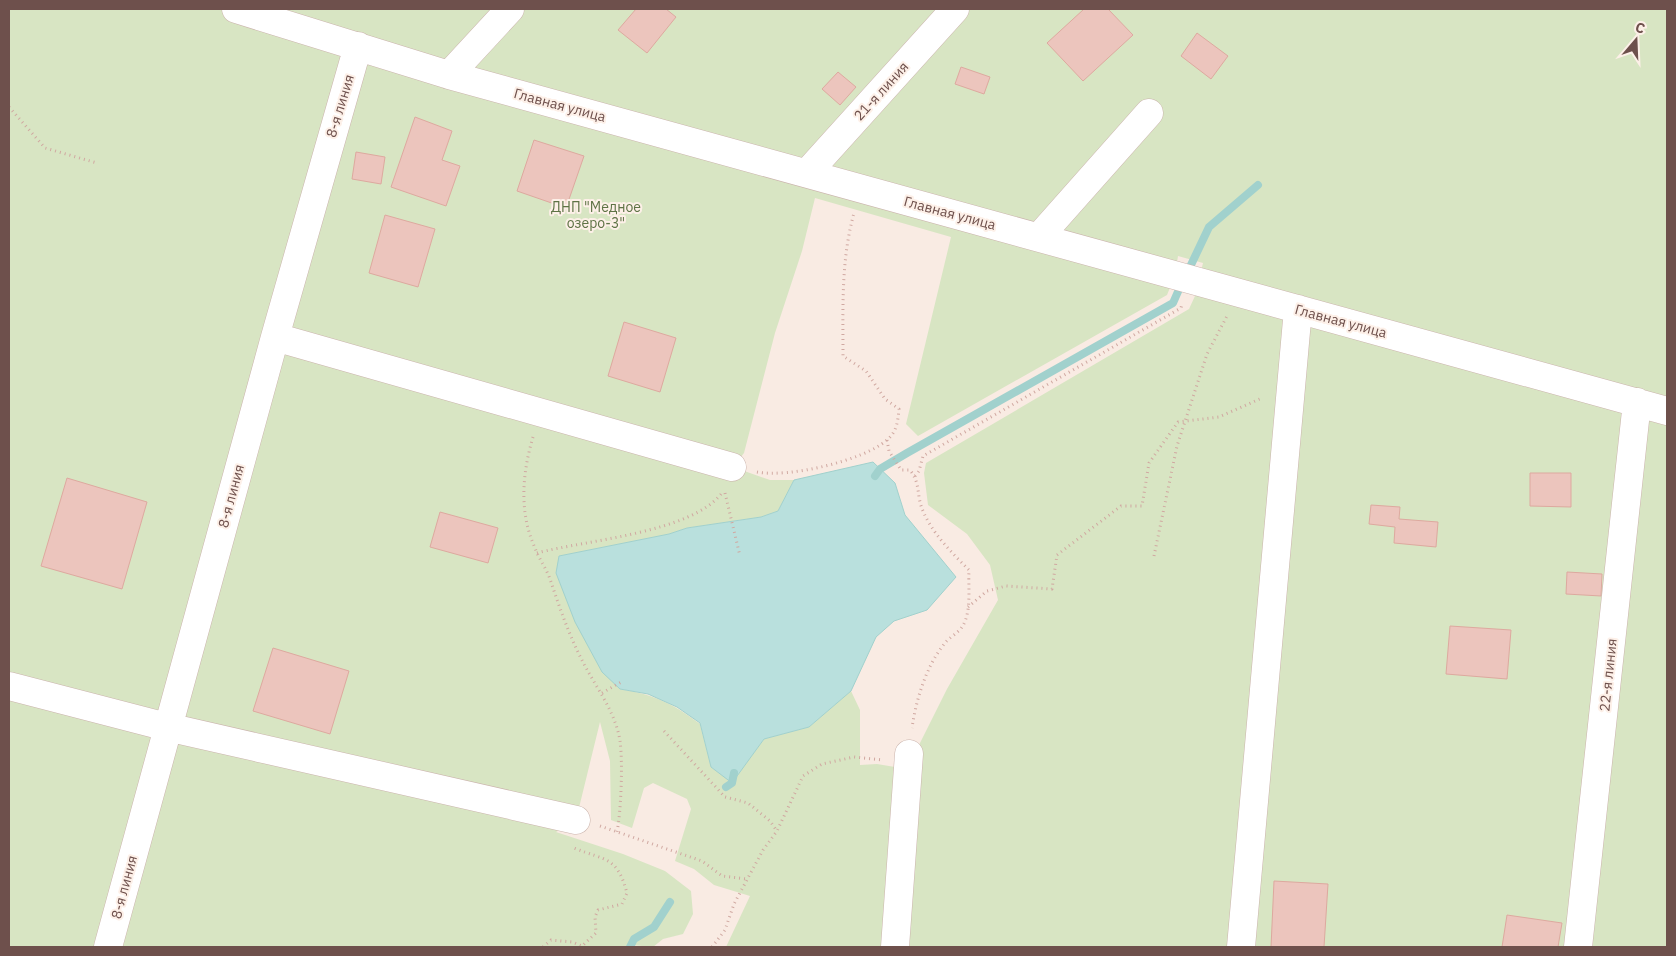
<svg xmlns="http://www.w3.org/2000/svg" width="1676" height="956" font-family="'IBM Plex Sans',sans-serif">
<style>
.green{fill:#d8e5c3;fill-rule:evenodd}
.water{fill:#b9e0dd;stroke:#a1d1cd}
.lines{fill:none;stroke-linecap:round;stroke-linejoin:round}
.stream{stroke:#a1d1cd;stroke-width:8}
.building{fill:#ecc5bd;stroke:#dda99f}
.minor-casing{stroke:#cbb4ad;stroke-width:29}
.path{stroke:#d0a8a1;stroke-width:3;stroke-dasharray:1 4;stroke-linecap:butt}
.minor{stroke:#fff;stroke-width:28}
.labels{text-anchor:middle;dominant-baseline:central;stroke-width:4;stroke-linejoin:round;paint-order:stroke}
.street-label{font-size:14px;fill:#6e504c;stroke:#fdf0e8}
.park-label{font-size:14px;fill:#5e7345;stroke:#fdf0e8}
</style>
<rect width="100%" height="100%" fill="#f9ebe3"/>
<!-- green -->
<path class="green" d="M9 9H1667V947H726L750 896 714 885 694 869 675 861 691 809 687 799 653 783 644 788 632 828 611 820 610 761 600 722 576 820 556 832 623 854 665 871 691 891 693 914 683 934 663 939 653 947 631 945 624 947H9ZM815 198 951 237 906 424 918 436 1167 295 1175 275 1178 256 1203 263 1195 296 1189 309 926 463 924 473 928 505 967 534 990 565 998 600 947 689 907 769 877 764 860 765V710L851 691 809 727 764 739 732 782 711 767 700 724C672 703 655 695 620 689L559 556 669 534 687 528 761 517 778 511 794 480H770L733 467 744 453 775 333 802 251Z"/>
<!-- water -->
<path class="water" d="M873 462 895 483 905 515 956 577 927 610 894 621 876 637 851 691 809 727 764 739 732 783 711 767 700 723 677 707 648 694 620 689 602 672 575 622 556 573 559 556 669 534 687 528 761 517 778 511 794 480Z"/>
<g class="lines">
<!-- stream -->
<path class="stream" d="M1190 267 1209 227 1258 185
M875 476 880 469 907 453 1173 303 1180 287
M726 787 732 783 734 773
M630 947 634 939 654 927 670 902"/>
</g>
<!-- building -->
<path class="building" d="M636 9H666L676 17 647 53 618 30Z
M1084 9H1108L1133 35 1083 81 1047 43Z
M1197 33 1228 56 1211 79 1181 56Z
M961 67 990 77 984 94 955 84Z
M838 72 856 87 840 105 822 89Z
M415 117 452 131 442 160 460 166 446 206 391 187Z
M534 140 584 156 566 208 517 191Z
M356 152 385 157 381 184 352 179Z
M385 215 435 229 418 287 369 273Z
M624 322 676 338 660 392 608 376Z
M1530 473H1571V507L1530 506Z
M67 478 147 502 122 589 41 566Z
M1371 505 1400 507 1399 519 1438 522 1436 547 1394 543 1395 527 1369 524Z
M440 512 498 528 488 563 430 547Z
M1567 572 1602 574 1601 596 1566 594Z
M1450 626 1511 630 1507 679 1446 674Z
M273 648 349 671 330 734 253 711Z
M1274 881 1328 884 1324 947H1271Z
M1507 915 1562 923 1558 947H1502Z"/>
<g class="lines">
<!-- minor casing -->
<g class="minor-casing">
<path id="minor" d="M236 9 449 75 1667 411
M449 75 510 9
M807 173 955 9
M1039 237 1149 113
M275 337 732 467
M9 686 167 727 576 820
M108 947 275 337 358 46
M895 947 909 754
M1241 947 1298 309
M1578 947 1637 402"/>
</g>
<!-- path -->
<path class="path" d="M9 107 45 148 97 163
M533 437C522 474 519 513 535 548 539 559 546 568 550 579 560 609 570 638 585 666 598 690 616 714 620 741 623 762 621 812 617 832
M887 440 889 451 901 470H910C921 484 916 495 923 511 932 533 952 553 969 570 968 587 972 612 962 627 958 633 950 637 945 643 926 666 916 700 912 728
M757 472C788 478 863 461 887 440 897 432 898 420 899 409L885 399 866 371 843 356C843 307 841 260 854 213
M915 476 919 471 923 456 1181 308 1182 304
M725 493 740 556
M537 553C586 540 691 533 722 493L721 491
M1154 556 1177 446 1207 354 1227 316
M968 607 987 591 1006 586 1052 589 1057 555 1121 506H1142L1149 463 1178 422 1219 417 1262 398
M602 693 623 681
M664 731 725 797 748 803 770 821 777 831
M600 826 702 861 722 876 747 879
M543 947 551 940 572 942 582 946 596 933 595 917 598 910 622 904 627 893C617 856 606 861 574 848
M712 947 725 930 734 904 763 850 777 831 803 776 822 764 854 757 883 760"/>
<!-- minor -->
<use href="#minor" class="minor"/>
</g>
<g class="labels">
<!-- street labels -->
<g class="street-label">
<text transform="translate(881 91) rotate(-48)">21-я линия</text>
<text transform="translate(560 105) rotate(15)">Главная улица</text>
<text transform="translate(340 106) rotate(-73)">8-я линия</text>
<text transform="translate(950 213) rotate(15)">Главная улица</text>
<text transform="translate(1341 321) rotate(15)">Главная улица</text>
<text transform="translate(231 496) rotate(-75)">8-я линия</text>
<text transform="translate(1608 675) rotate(-84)">22-я линия</text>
<text transform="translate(124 887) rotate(-75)">8-я линия</text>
</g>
<!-- park labels -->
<g class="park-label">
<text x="596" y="207">ДНП "Медное<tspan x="596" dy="16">озеро-3"</tspan></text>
</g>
</g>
<!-- border -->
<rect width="1676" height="956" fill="none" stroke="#6e504c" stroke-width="20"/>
<!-- north arrow -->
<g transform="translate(1636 40) rotate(19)" stroke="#fdf0e8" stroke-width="4" paint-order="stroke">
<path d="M0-4L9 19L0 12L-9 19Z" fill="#6e504c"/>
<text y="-8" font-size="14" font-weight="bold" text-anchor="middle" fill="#6e504c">С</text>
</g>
</svg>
